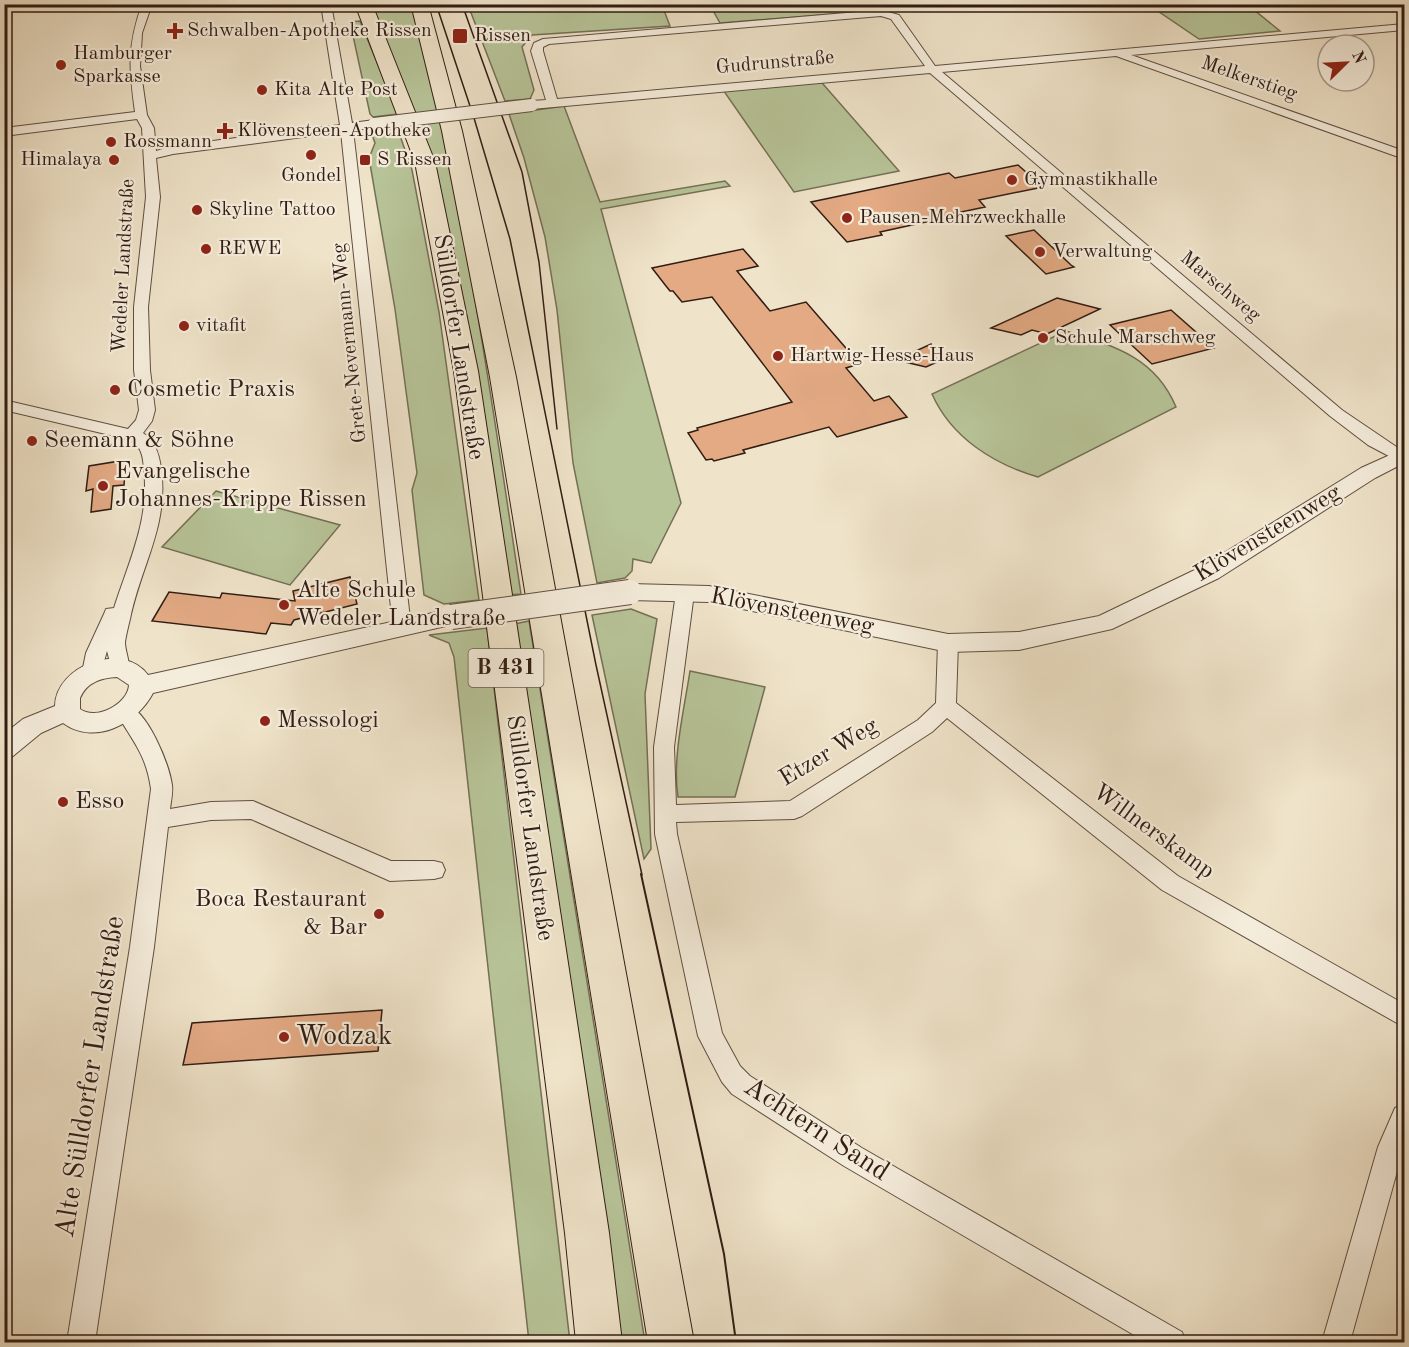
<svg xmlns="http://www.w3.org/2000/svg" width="1409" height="1347" font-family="'Old Standard TT',serif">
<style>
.green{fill:#b7c498;stroke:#747056;stroke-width:1.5}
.building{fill:#e3aa84;stroke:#311c14;stroke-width:1.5}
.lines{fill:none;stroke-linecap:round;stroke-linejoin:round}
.minor-casing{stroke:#604e41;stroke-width:2}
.tertiary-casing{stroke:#604e41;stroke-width:2}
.trunk-casing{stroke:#311c14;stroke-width:2}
.minor{fill:#f5eddc;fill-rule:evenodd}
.tertiary{fill:#f5eddc;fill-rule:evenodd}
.trunk{fill:#efe3c9;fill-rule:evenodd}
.tram-far1{stroke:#311c14;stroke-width:1.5}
.tram{stroke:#311c14;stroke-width:2}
.minor-bridge-casing{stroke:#604e41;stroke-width:14;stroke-linecap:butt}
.tertiary-bridge-casing{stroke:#604e41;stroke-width:26;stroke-linecap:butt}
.minor-bridge{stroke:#f5eddc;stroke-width:12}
.tertiary-bridge{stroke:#f5eddc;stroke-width:24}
.poi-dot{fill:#8f2418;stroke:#f5eddc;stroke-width:2}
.labels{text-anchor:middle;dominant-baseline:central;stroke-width:4.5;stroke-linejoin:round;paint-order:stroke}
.far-poi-label{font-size:20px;fill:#311c14;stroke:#f5eddc;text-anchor:start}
.far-street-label{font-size:20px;fill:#311c14;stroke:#f5eddc}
.shield{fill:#f5eddc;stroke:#6c5b50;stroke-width:1.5}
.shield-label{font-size:22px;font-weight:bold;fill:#311c14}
.street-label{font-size:24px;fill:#311c14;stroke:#f5eddc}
.poi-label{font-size:24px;fill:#311c14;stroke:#f5eddc;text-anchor:start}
.near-poi-label{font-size:28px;fill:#311c14;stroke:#f5eddc;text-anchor:start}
.near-street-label{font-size:28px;fill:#311c14;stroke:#f5eddc}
</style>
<rect width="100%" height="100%" fill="#efe3c9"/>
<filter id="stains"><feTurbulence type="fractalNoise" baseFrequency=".00333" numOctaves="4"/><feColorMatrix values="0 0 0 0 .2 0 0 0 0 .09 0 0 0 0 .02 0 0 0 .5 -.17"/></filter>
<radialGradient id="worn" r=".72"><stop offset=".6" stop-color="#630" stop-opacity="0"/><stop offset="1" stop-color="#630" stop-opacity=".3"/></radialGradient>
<!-- green -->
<path class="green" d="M895 4 898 9 720 23 710 5Z
M371 5H412C464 197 491 397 521 594L509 595 474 362Z
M468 5H662L670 26 532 35 522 47 534 90 530 99 505 101Z
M1149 5H1248L1280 31 1199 39Z
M360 21 398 114 373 117 370 114 350 22Z
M818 79 823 84 899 171 794 192 721 87Z
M564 106 600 202 725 181 730 186 601 209 681 503 651 563 633 559 632 571 625 578 597 583 573 463 557 310 545 237 524 158 509 114Z
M397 127 412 170 439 312 479 600 444 604 424 595 412 490 417 473 395 309 369 158 375 143 371 132 374 130Z
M1066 331C1114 346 1155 357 1176 407L1038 477C993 464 951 437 932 394Z
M216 491 340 525 290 585 162 547Z
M631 609 657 619 645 694 651 849 644 859 592 615Z
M529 621 645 1342H622L514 624Z
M487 628 570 1342H529L454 657 449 643 429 635Z
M690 671 765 687 735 797H678C672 759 684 710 690 671Z"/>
<!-- building -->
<path class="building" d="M1018 165 1043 187 979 200 985 207 928 219 930 221 880 232 882 235 847 242 811 202 949 173 955 178Z
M1034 230 1071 265 1074 267 1046 274 1006 236Z
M743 249 758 266 737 271 770 311 806 302 858 362 859 364 846 368 874 401 889 396 907 417 837 437 829 427 743 450 745 453 714 461 712 459 706 460 688 433 698 430 697 428 792 402 712 297 682 302 673 291H670L666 286 652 268Z
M1057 298 1100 309 1047 334 1032 330 1021 335 991 328Z
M1171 310 1214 348 1152 364 1110 325Z
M931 344 937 362 926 367 896 360Z
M126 460 124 485 113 486 111 509 91 512 93 489 86 491 89 466Z
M350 577 357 604 294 620 291 625 271 623 266 634 152 621 169 592 220 598 222 593 295 601 293 591Z
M382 1010 378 1051 183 1065 192 1023Z"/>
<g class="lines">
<!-- minor casing -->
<g class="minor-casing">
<path id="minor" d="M142 4H152L142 33 140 66 147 115 154 128 156 151 173 146 340 125 321 4H331L352 123 374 120 380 124 374 128 353 130 411 627 409 632 402 634 395 632 393 627 341 132 173 154 156 158 160 197 148 307 150 370 155 410 152 421 143 433C155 440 159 454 161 468 169 526 141 565 130 619 128 627 126 635 125 642 125 653 132 664 127 673L120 675 113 673 107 651 99 678 92 680 85 678 82 673 86 653 104 614 106 609 114 608C129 561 150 519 144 469 143 455 141 444 127 439L4 410V400L128 429 136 420 139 410 134 370V307L146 197 142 128 137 119 4 136V128L135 112C129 68 127 47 142 4Z
M881 10 899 15 935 66 1404 24V30L1131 55 1404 151V159L1116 56 942 72 1342 410 1404 452V464L1368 445 1330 416 930 73 532 109 526 105 532 101 546 100 531 51 534 43 543 39ZM881 16 891 19 925 66 557 99 543 51V47L549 44Z
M685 586 692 588 694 593 674 747 676 805 790 801 918 720 936 703 938 643 941 638 948 636 955 638 958 643 956 703 1178 876 1404 1004V1027L1162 890 947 718 932 732 802 816 794 819 676 822 677 834 722 1033 740 1066 750 1076 862 1148 1182 1332 1186 1342H1146L844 1166 732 1094 722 1082 698 1036 655 834 654 747 676 593 678 588Z
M126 704C148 711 169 764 172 785 173 793 171 801 170 809L211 802 253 801 391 861H434L442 863 445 870 442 877 434 879 390 881 251 819 211 820 168 827 154 947 95 1342H67L130 947 151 789C146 753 132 741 116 712L119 707Z
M1404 1104V1146L1350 1342H1322L1378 1147 1395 1108Z"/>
</g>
<!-- tertiary casing -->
<g class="tertiary-casing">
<path id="tertiary" d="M1401 450 1404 451V463L1375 478 1219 578 1112 629 1019 650 948 652 709 602 630 600 622 598 619 592 622 586 630 584 709 586 948 634 1019 632 1099 616 1203 566 1361 468Z
M451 609 459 611 463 617 459 623 153 693C137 724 94 746 63 723L41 733 13 756 4 759V734L23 719 55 706C56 665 123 641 148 675ZM117 677 129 685C128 704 96 721 80 709V698C87 682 101 678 117 677Z"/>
</g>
<!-- trunk casing -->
<g class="trunk-casing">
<path id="trunk" d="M355 4H372L435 162 478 371 609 1233 622 1342H576L565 1233 454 371 415 162Z
M411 4H428L462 131 516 377 694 1342H648L490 377 442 131Z"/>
</g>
<!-- minor -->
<use href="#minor" class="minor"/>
<!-- tertiary -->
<use href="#tertiary" class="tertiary"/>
<!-- trunk -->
<use href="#trunk" class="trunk"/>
<!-- tram-far1 -->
<path class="tram-far1" d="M436 4 474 118 510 239 596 665 642 875
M462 4 522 172 539 262 557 429"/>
<!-- tram -->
<path class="tram" d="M641 874 724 1254 736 1342"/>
<!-- minor-bridge casing -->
<g class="minor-bridge-casing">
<path id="minor-bridge" d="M374 124 532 105"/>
</g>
<!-- tertiary-bridge casing -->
<g class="tertiary-bridge-casing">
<path id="tertiary-bridge" d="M451 617 630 592"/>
</g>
<!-- minor-bridge -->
<use href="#minor-bridge" class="minor-bridge"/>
<!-- tertiary-bridge -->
<use href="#tertiary-bridge" class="tertiary-bridge"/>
</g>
<!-- markers -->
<g class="poi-dot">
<path d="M172 22h6v6h6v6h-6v6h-6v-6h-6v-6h6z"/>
<rect x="452" y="28" width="16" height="16" rx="3"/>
<circle cx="61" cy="65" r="6"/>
<circle cx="262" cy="90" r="6"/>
<path d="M222 122h6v6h6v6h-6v6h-6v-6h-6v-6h6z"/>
<circle cx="111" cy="142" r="6"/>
<circle cx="311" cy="155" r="6"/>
<circle cx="114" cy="160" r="6"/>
<rect x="359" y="154" width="12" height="12" rx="3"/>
<circle cx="1012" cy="180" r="6"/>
<circle cx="197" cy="210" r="6"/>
<circle cx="847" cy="218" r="6"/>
<circle cx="206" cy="249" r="6"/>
<circle cx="1040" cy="252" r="6"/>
<circle cx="184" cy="326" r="6"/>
<circle cx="1043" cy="338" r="6"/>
<circle cx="778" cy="356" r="6"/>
<circle cx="115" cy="390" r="6"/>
<circle cx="32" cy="441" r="6"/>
<circle cx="103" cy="486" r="6"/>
<circle cx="284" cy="605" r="6"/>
<circle cx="265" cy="721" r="6"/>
<circle cx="63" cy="802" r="6"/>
<circle cx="379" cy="914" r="6"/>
<circle cx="284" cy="1037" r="6"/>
</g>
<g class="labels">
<!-- far-poi labels -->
<g class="far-poi-label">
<text x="187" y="31">Schwalben-Apotheke Rissen</text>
<text x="474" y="36">Rissen</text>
<text x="73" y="54">Hamburger<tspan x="73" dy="23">Sparkasse</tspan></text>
<text x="274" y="90">Kita Alte Post</text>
<text x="237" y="131">Klövensteen-Apotheke</text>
<text x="123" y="142">Rossmann</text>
<text x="102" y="160" text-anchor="end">Himalaya</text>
<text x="377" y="160">S Rissen</text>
<text x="311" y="176" text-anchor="middle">Gondel</text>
<text x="1024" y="180">Gymnastikhalle</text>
<text x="209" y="210">Skyline Tattoo</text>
<text x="859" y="218">Pausen-Mehrzweckhalle</text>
<text x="218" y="249">REWE</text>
<text x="1052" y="252">Verwaltung</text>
<text x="196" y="326">vitafit</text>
<text x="1055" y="338">Schule Marschweg</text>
<text x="790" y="356">Hartwig-Hesse-Haus</text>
</g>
<!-- far-street labels -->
<g class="far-street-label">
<text transform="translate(775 63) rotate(-5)">Gudrunstraße</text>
<text transform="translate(1249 79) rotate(19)">Melkerstieg</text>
<text transform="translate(124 266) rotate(-87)">Wedeler Landstraße</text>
<text transform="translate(1220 287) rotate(40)">Marschweg</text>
<text transform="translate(350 343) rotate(-96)">Grete-Nevermann-Weg</text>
</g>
<!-- shield labels -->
<rect class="shield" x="468.5" y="649" width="75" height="38" rx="4.5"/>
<g class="shield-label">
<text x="506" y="668">B 431</text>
</g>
<!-- street labels -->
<g class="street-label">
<text transform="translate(458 347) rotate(81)">Sülldorfer Landstraße</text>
<text transform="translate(1268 534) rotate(-31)">Klövensteenweg</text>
<text transform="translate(792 612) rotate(11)">Klövensteenweg</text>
<text transform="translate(829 753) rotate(-31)">Etzer Weg</text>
<text transform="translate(529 828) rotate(82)">Sülldorfer Landstraße</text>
<text transform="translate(1153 832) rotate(36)">Willnerskamp</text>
</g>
<!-- poi labels -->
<g class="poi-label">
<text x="127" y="390">Cosmetic Praxis</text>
<text x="44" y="441">Seemann &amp; Söhne</text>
<text x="115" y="472">Evangelische<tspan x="115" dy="28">Johannes-Krippe Rissen</tspan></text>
<text x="296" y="591">Alte Schule<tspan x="296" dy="28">Wedeler Landstraße</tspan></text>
<text x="277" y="721">Messologi</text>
<text x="75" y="802">Esso</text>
<text x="367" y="900" text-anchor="end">Boca Restaurant<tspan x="367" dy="28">&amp; Bar</tspan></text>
</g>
<!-- near-poi labels -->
<g class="near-poi-label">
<text x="296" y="1037">Wodzak</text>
</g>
<!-- near-street labels -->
<g class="near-street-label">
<text transform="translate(91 1077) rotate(-81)">Alte Sülldorfer Landstraße</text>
<text transform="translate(816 1130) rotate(33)">Achtern Sand</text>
</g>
</g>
<!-- margin -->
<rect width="1409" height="1347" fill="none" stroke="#efe3c9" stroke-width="24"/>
<rect x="6" y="6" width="1397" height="1335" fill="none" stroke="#311c14" stroke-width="3"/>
<rect x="12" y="12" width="1385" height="1323" fill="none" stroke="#311c14" stroke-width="1.5"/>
<!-- north arrow -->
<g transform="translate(1346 63) rotate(66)"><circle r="28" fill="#f5eddc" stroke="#a7998c" stroke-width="1.5"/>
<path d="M0-4.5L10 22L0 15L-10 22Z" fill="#8f2418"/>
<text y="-9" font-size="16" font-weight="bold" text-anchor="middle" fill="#311c14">N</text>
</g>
<rect width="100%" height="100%" filter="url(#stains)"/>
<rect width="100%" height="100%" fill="url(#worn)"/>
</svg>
